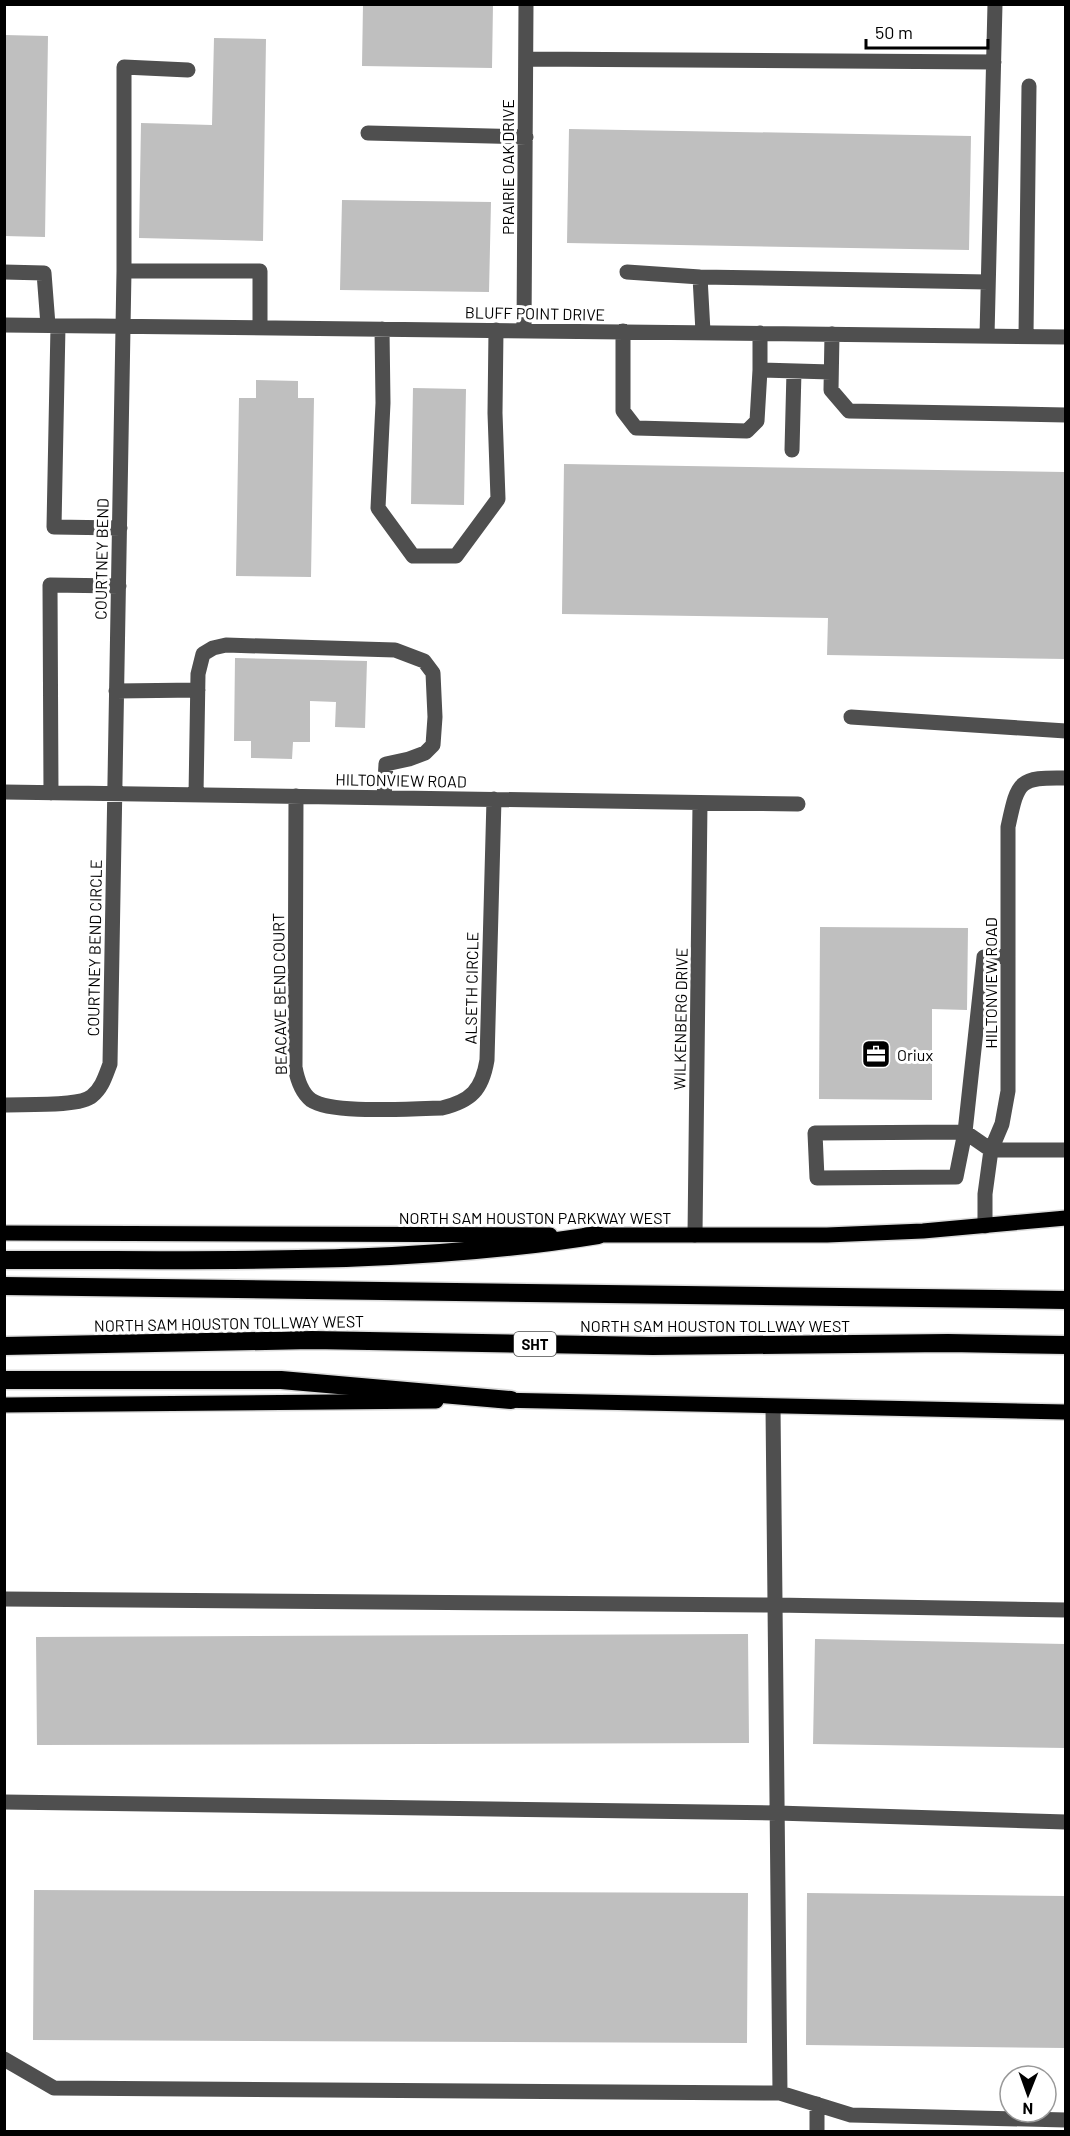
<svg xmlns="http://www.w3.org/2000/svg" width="1070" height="2136" font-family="Barlow,sans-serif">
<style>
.building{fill:#bfbfbf}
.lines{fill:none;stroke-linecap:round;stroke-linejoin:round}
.major-casing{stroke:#dbdbdb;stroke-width:18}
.highway-casing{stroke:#dbdbdb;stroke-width:21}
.minor{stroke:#4f4f4f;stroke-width:15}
.major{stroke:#000;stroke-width:15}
.highway{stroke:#000;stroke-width:18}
.labels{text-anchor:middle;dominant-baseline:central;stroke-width:6;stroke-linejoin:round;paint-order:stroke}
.shield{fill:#fff;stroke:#4c4c4c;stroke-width:1.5}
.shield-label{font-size:15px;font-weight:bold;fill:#000}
.street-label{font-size:16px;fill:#000;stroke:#fff}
.poi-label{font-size:16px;fill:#000;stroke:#fff;text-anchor:start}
</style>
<rect width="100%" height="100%" fill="#fff"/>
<!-- building -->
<path class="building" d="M363 4H493L492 68 362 66Z
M4 35 48 36 45 237 4 236Z
M214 38 266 39 263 241 139 238 141 123 212 125Z
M569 129 971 136 969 250 567 243Z
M342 200 491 202 489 292 340 290Z
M256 380 298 381V398H314L311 577 236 576 239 398H256Z
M413 388 466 389 464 505 411 504Z
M564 464 1065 472V659L827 655 828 618 562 614Z
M235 658 367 661 365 728 335 727 336 702 310 701V742H293L292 759 251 758V741H234Z
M820 927 968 928 967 1010 932 1009V1100L819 1099Z
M748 1634 749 1743 37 1745 36 1637Z
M815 1639 1065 1644V1748L813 1744Z
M34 1890 748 1893 747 2043 33 2040Z
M807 1893 1065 1896V2048L806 2045Z"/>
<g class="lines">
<!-- major casing -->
<g class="major-casing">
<path id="major" d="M4 1233 550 1235
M586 1235H827L923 1231 1066 1218
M499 1400 1066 1412
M4 1405 436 1401"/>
</g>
<!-- highway casing -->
<g class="highway-casing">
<path id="highway" d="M4 1260C203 1259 402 1267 598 1235
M4 1286 1066 1300
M4 1346 312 1340 653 1346 948 1343 1066 1345
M4 1380H281L511 1400"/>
</g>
<!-- minor -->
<path class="minor" d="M526 59 994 62
M368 133 526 137
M124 271V67L188 70
M4 272 44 273 48 325
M627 272 700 277 988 282
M700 277 703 332
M4 325 1066 337
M58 326 54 527 120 528
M382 329 383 403 378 508 413 556H456L498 499 495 413 496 330
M524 331 526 4
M623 331V411L636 428 747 431 757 421 760 370 831 372
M832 334 831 390 849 411 1066 415
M987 336 995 4
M1026 336 1029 86
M760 370V333
M792 450 794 371
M116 691 198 690
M851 717 1066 731
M4 792 798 804
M51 793 50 585 119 586
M196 795 198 674 203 654 213 648 226 645 395 650 424 661 433 673 435 717 433 745 425 753 409 759 386 764 384 798
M296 796 295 1067C297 1078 302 1093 311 1100 333 1115 413 1108 442 1108 471 1101 482 1090 487 1060L494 799
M1008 956 984 957 965 1132 991 1150H1066
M4 1105C23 1104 80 1107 92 1096 102 1088 105 1077 110 1064L124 271H260V328
M965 1132 956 1177 817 1178 815 1133Z
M985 1226V1194L991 1150 1002 1124 1008 1091V827C1018 781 1018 777 1066 778
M695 1235 700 803
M773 1407 780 2093 851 2115 1066 2120
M4 1599 775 1605 1066 1610
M4 1802 777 1813 1066 1822
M4 2059 54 2088 780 2093
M817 2132V2104"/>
<!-- major -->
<use href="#major" class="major"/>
<!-- highway -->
<use href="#highway" class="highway"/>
</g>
<!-- icons -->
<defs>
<g id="office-square" transform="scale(1.5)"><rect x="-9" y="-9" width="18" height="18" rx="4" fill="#000" stroke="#fff"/><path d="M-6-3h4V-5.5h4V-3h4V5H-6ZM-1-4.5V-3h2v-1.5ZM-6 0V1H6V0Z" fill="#fff"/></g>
</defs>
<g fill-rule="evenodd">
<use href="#office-square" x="876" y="1054"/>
</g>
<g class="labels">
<!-- shield labels -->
<rect class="shield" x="514" y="1332" width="42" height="24" rx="4.5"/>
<g class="shield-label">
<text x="535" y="1344">SHT</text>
</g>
<!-- street labels -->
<g class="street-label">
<text transform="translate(507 167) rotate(-90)">PRAIRIE OAK DRIVE</text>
<text transform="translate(535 313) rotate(1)">BLUFF POINT DRIVE</text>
<text transform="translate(101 559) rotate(-89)">COURTNEY BEND</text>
<text transform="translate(401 780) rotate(1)">HILTONVIEW ROAD</text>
<text transform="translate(94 948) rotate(-89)">COURTNEY BEND CIRCLE</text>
<text transform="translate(990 983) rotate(-90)">HILTONVIEW ROAD</text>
<text transform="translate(471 988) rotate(-89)">ALSETH CIRCLE</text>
<text transform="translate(279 994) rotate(-91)">BEACAVE BEND COURT</text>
<text transform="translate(680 1019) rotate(-89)">WILKENBERG DRIVE</text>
<text x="535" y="1217">NORTH SAM HOUSTON PARKWAY WEST</text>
<text transform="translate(229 1323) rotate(-1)">NORTH SAM HOUSTON TOLLWAY WEST</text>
<text x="715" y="1325">NORTH SAM HOUSTON TOLLWAY WEST</text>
</g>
<!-- poi labels -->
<g class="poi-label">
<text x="897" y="1054">Oriux</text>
</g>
</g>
<!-- border -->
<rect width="1070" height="2136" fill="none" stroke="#000000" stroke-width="12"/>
<!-- north arrow -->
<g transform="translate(1028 2094) rotate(181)"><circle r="28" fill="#ffffff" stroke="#999999" stroke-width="1.5"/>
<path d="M0-4.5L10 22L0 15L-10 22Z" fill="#000000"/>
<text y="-9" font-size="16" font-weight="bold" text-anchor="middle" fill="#000000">N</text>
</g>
<!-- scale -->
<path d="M866 39v9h122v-9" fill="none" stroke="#000000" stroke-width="3"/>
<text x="875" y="39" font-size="18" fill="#000000" stroke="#ffffff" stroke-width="4.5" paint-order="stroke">50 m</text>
</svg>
